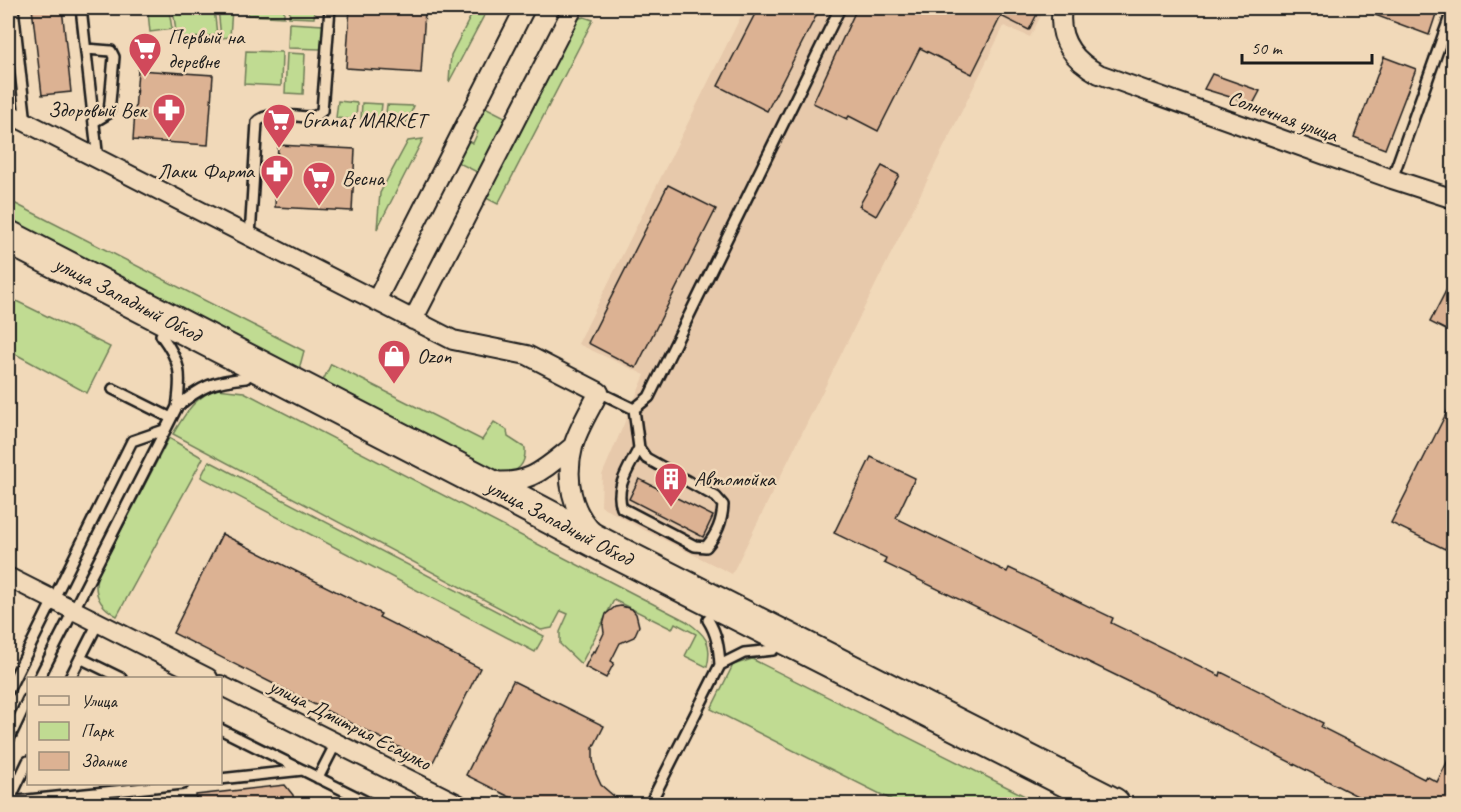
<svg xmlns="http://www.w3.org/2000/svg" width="1461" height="812" font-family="Caveat,sans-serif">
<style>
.built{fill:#e7c9ab}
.green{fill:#c0db92;stroke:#6e7c57;stroke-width:1.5}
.building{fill:#dcb293;stroke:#1c1c1c;stroke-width:1.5}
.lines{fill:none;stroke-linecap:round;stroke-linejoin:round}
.service-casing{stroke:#1c1c1c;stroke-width:14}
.minor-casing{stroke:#1c1c1c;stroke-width:22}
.trunk-casing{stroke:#1c1c1c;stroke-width:36}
.service{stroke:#f1d9b9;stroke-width:9}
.minor{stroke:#f1d9b9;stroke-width:18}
.trunk{stroke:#f1d9b9;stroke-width:32}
.labels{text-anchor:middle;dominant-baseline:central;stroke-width:5;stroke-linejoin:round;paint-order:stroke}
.poi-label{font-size:21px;fill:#1c1c1c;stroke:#f1d9b9;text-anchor:start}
.street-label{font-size:21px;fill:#1c1c1c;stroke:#f1d9b9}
</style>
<rect width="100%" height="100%" fill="#f1d9b9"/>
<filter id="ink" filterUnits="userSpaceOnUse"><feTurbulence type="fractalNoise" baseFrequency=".0167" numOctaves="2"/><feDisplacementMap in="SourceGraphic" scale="12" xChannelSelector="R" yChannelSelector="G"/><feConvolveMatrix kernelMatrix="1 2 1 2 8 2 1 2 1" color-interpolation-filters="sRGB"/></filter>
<g filter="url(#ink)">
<!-- built -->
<path class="built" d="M745 8H1045L1030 37 1004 26 732 574 638 527 601 506 602 475 645 375 578 344Z"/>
<!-- green -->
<path class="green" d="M173 8H214L217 35 177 40Z
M218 8H232L230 37 221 38Z
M248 8H284V17L248 15Z
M290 8H315L314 18 289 17Z
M475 8H488L449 82 451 55Z
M169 10 172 29 150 32 148 12Z
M584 17 593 20 498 204 482 196 576 19Z
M289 23 323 25 321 49 288 48Z
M246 51 282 52 281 86 244 84Z
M287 53 305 54 303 94 285 93Z
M338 101 357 103 356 120 336 118Z
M362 103 382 104 380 121 361 120Z
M387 105 414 106 406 123 385 122Z
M485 107 507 118 479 173 457 162 468 141 473 143 478 132 474 129Z
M423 139 377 229 380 193 408 141Z
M8 200 304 351 298 373 8 225Z
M8 297 110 347 87 393 8 350Z
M331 364 482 440 494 422 507 430 508 437 525 448C526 464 518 473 502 474L319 389Z
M217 389 244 392 686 621C705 634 713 643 707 667L685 656 696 634 675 623 672 629 614 600 581 664 560 644V632L568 614 561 611 552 628 541 630 173 434C185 414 194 397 217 389Z
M169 438 203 458 117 616C102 608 93 595 97 577Z
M209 461 544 636 535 652 201 477Z
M752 659 1015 791 1040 804H900L711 709 733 665Z"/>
<!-- building -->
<path class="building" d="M32 8H62L71 92 42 95Z
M350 8 425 11 421 73 346 68Z
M758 8H820L767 111 718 86Z
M857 8H1040L1029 30 1001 16 972 74 920 48 878 131 849 116 847 119 813 103Z
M1359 8H1438L1429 35 1359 9Z
M1384 57 1416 69 1385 149 1354 137Z
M138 70 213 75 208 145 133 140Z
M1212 74 1260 91 1253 104 1204 89Z
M278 145 355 149 352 211 275 207Z
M882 166 899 175 876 216 859 206Z
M668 185 716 209 636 368 588 343Z
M1454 275V334L1430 322Z
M1454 398V532L1445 549 1391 523Z
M871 457 915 478 896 518 1007 572 1009 568 1113 618 1111 623 1220 676 1221 672 1323 723 1321 727 1424 779 1426 776 1437 782 1454 749V804H1373L1175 704 884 563 886 558 834 533Z
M639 479 713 516 703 537 629 499Z
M222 534 381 614 379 617 480 668 432 764 173 633Z
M621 606 632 609 636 614 639 626 634 637 620 643 611 661 614 663 606 678 585 667 593 651 595 652 604 633 603 625 606 614 615 607Z
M513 681 604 726 593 748V760L596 774 601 785 623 804H524L466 775Z
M285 785 293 795 294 804H196V795Z"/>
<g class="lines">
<!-- service casing -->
<g class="service-casing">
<path id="service" d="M13 8 26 123
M81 8 98 160
M86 49 111 51 114 57 109 113 94 122
M1392 179 1453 8
M250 237 257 122C268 110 295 117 310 117L316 116 322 111 330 8
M113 389 171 418
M599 392 634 409 649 397 840 8
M177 407C201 386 214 381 246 378
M634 409 639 448 646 458 716 497 723 505C722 522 717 534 706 547L695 546 622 508C614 487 630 467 639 448
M80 658 121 678
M720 665 744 653 773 650
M39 678 177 407C182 374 181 362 161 335
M70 678 98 623
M8 691 132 441 164 430
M220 729 371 804
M8 741 28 699
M318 778 336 743
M220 779 303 770
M8 802 183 784
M8 803 28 761
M650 804 720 665C719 648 717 634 708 620"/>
</g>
<!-- minor casing -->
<g class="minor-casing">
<path id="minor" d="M1062 8C1057 39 1073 60 1099 74L1392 179 1454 199
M8 113 453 340 527 355 599 392C591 408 577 430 573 447 565 478 571 512 595 534
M376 301 525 8
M413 320 573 8
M490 481C530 485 543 470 573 446
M8 577 208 678
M220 685 458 804"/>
</g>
<!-- trunk casing -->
<g class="trunk-casing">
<g id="trunk">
<path id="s1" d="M8 237 481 481 614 551 1113 804"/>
</g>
</g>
<!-- service -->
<use href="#service" class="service"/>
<!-- minor -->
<use href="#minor" class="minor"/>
<!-- trunk -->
<use href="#trunk" class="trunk"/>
</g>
</g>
<!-- icons -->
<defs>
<g id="supermarket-pin" transform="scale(1.725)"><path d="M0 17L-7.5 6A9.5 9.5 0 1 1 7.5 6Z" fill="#d1495b" stroke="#f1d9b9"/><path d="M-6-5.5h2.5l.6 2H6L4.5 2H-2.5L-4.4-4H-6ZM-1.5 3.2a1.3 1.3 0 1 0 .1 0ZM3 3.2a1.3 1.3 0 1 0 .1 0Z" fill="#fff"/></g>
<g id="pharmacy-pin" transform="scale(1.725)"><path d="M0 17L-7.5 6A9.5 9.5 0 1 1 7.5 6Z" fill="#d1495b" stroke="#f1d9b9"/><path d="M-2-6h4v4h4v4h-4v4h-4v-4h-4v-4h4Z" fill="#fff"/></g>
<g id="shop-pin" transform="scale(1.725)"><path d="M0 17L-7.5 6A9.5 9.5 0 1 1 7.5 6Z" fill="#d1495b" stroke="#f1d9b9"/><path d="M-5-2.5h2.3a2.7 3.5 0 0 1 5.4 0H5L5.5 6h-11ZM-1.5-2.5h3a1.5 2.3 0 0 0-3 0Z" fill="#fff"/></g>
<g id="building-pin" transform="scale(1.725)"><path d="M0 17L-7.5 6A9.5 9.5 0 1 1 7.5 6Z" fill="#d1495b" stroke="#f1d9b9"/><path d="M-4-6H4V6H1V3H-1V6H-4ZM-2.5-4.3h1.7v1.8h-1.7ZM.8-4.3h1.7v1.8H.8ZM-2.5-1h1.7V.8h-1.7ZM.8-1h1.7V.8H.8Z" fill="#fff"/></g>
</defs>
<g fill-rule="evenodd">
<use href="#supermarket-pin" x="145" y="49"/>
<use href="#pharmacy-pin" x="169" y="110"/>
<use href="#supermarket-pin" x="279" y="120"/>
<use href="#pharmacy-pin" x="277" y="171"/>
<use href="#supermarket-pin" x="319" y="178"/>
<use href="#shop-pin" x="394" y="356"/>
<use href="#building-pin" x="671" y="479"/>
</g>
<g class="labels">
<!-- poi labels -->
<g class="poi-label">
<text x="168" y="37">Первый на<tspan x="168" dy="24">деревне</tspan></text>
<text x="146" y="110" text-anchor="end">Здоровый Век</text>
<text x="302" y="120">Granat MARKET</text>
<text x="254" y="171" text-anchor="end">Лаки Фарма</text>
<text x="342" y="178">Весна</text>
<text x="417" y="356">Ozon</text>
<text x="694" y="479">Автомойка</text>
</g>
<!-- street labels -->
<g class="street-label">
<text transform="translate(1283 116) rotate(20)">Солнечная улица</text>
<text stroke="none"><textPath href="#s1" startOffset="135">улица Западный Обход</textPath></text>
<text stroke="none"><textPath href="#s1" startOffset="621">улица Западный Обход</textPath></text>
<text transform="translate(350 724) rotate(27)">улица Дмитрия Есаулко</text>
</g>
</g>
<!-- margin -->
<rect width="1461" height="812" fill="none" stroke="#f1d9b9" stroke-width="30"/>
<rect x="15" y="15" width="1431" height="782" fill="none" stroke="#1c1c1c" stroke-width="2" filter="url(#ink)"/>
<!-- legend -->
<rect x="27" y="677" width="195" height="108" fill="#f1d9b9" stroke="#9c8d7a" stroke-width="1.5"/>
<rect x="39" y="696" width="30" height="9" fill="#f1d9b9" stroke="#9c8d7a" stroke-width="1.5"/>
<text x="81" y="707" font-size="18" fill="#1c1c1c">Улица</text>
<rect x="39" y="722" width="30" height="18" fill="#c0db92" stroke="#9c8d7a" stroke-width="1.5"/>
<text x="81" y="737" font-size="18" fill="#1c1c1c">Парк</text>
<rect x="39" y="752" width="30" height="18" fill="#dcb293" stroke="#9c8d7a" stroke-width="1.5"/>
<text x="81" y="767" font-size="18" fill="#1c1c1c">Здание</text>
<!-- scale -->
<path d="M1242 54v9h130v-9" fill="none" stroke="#1c1c1c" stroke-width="3"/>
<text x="1251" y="54" font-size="18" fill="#1c1c1c" stroke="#f1d9b9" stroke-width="4.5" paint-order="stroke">50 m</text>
</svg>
